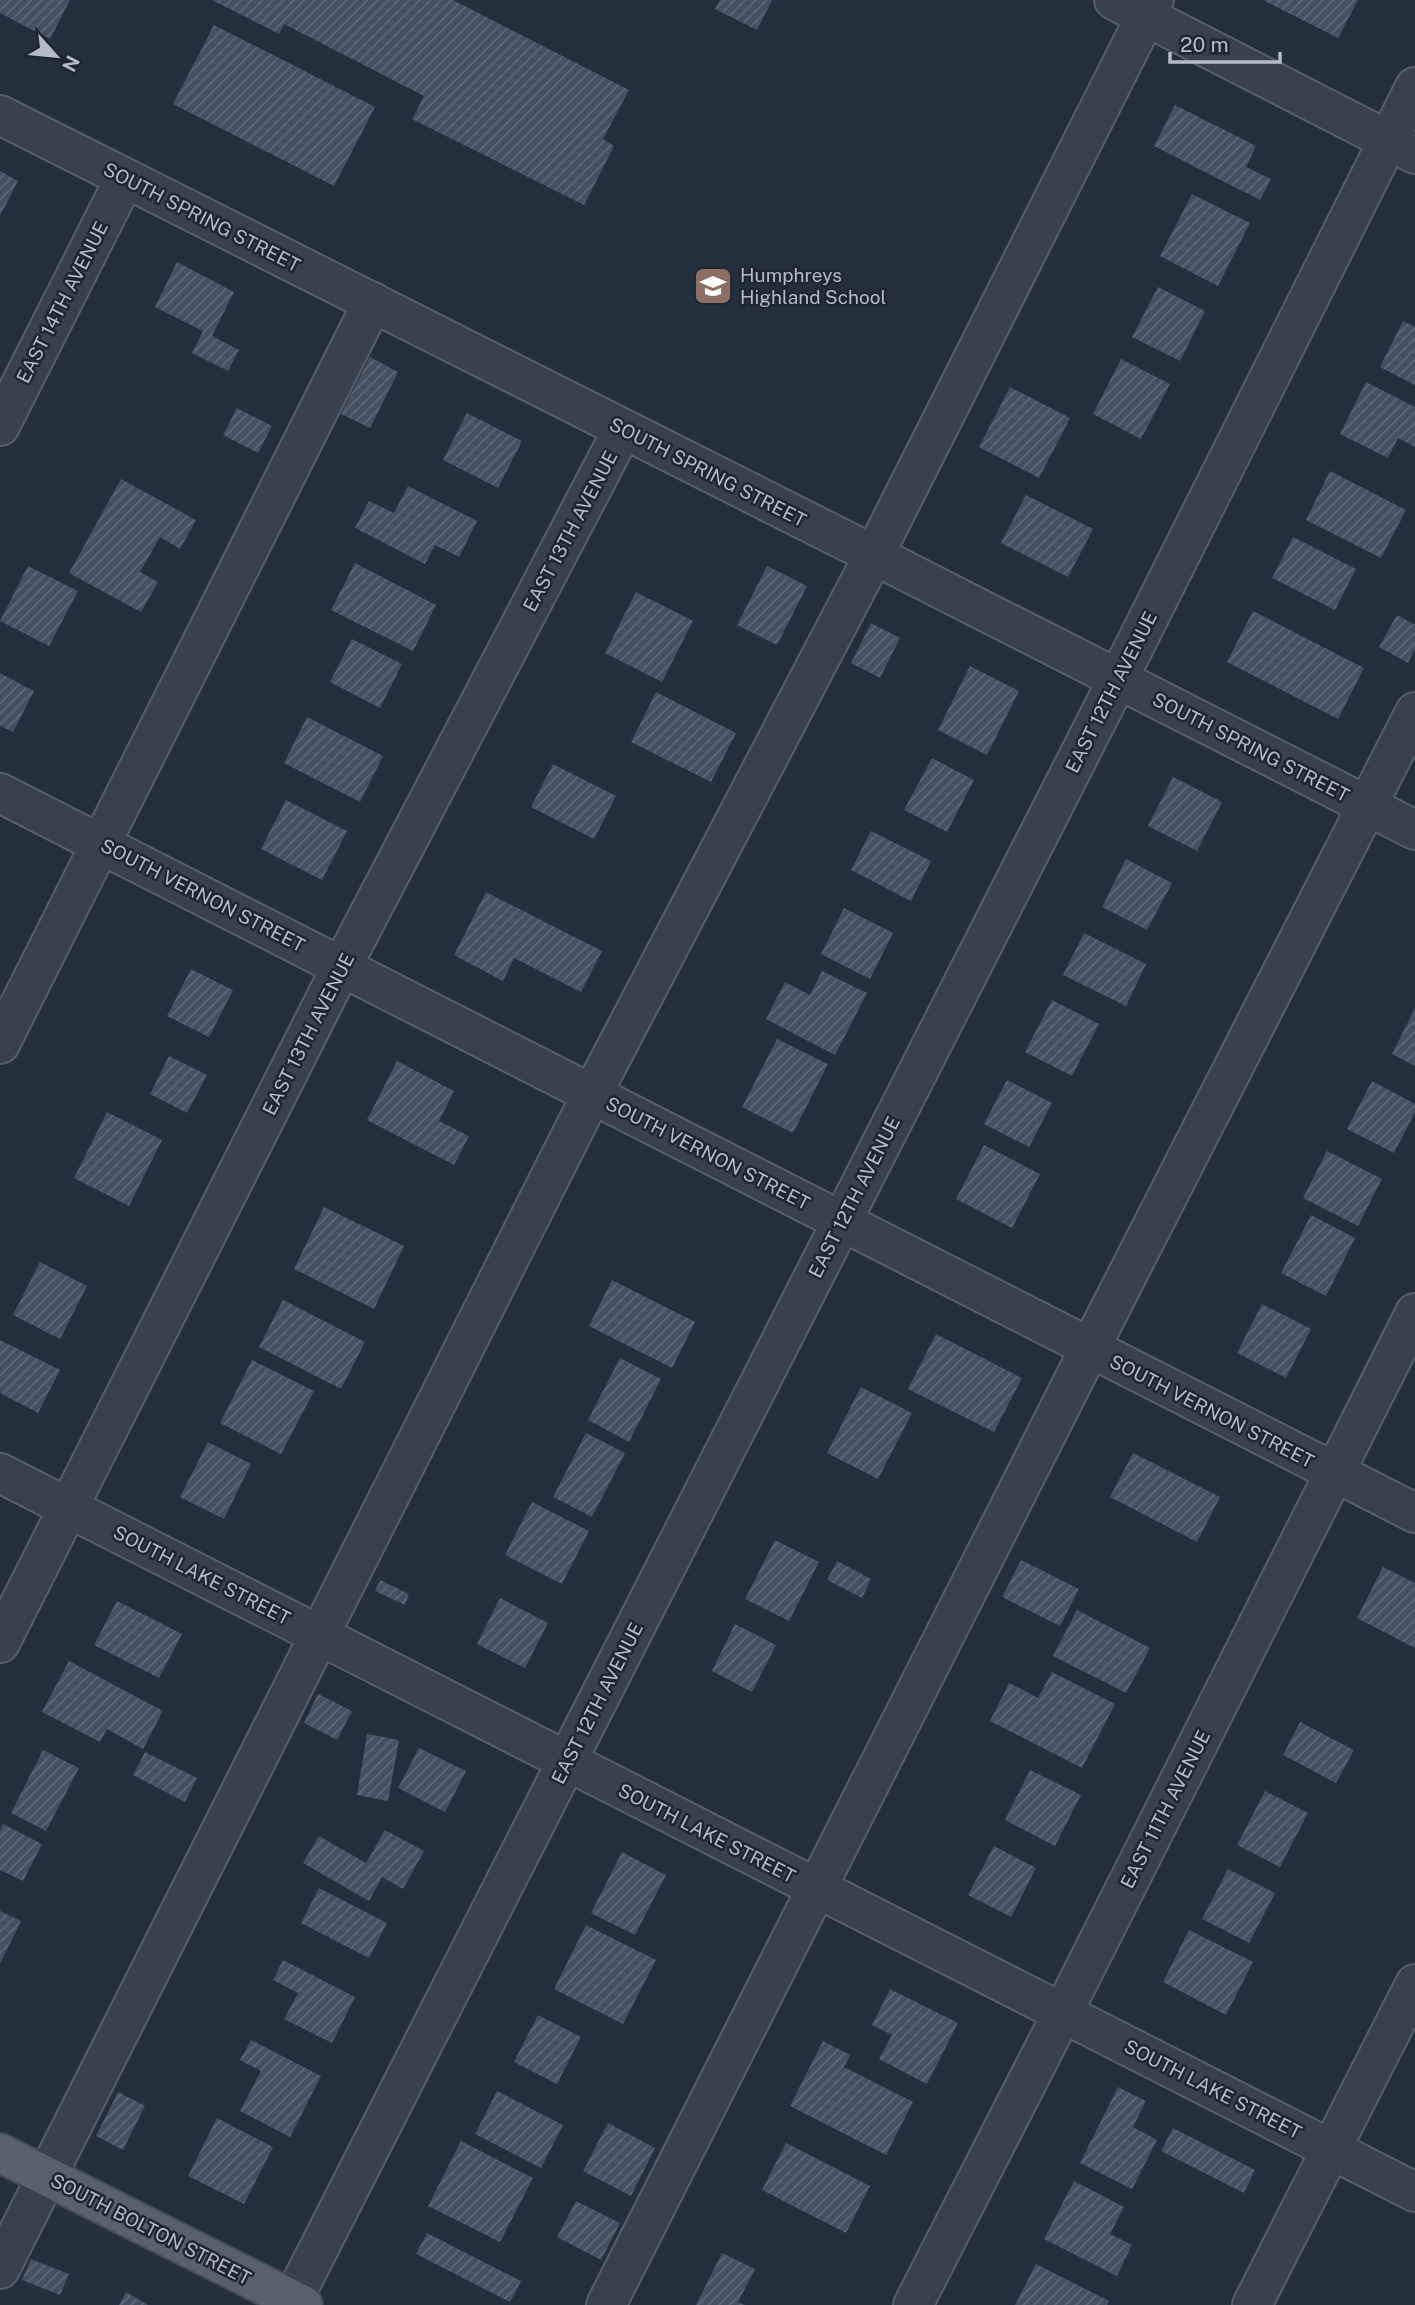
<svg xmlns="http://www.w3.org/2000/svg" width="1415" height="2305" font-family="'Public Sans',sans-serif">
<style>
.building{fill:url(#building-hatch)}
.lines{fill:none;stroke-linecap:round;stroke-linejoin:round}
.minor-casing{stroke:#565f6c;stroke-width:42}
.major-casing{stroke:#414a57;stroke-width:42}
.minor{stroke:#38414e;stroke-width:38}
.major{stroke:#56606e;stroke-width:38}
.labels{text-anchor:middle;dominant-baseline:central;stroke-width:5;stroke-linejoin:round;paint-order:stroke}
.street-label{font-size:19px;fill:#b4bcc9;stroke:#1d2633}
.poi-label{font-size:19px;fill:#b4bcc9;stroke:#1d2633;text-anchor:start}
</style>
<defs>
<pattern id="building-hatch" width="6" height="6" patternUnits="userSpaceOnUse" patternTransform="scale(1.75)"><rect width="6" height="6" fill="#455162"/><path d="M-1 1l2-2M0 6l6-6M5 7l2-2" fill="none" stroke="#5d6877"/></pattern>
</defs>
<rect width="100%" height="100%" fill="#242f3e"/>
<!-- building -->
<path class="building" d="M0 0H70L50 39 0 13Z
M212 0H453L629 90 603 139 614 146 584 205 412 119 424 96 284 24 279 34Z
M720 0H772L757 30 715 9Z
M1263 0H1358L1338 38Z
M214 25 375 107 334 186 173 104Z
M1175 105 1256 146 1246 167 1271 179 1260 200 1154 146Z
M0 171 18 181 0 216Z
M1192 194 1250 223 1218 286 1160 256Z
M177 262 234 292 212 336 239 350 228 371 192 353 203 331 155 307Z
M1158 287 1205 311 1180 361 1132 337Z
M1403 321 1415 327V385L1380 367Z
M370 357 398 372 370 428 341 414Z
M1121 359 1170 384 1141 439 1093 414Z
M1366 382 1415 407V447L1398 438 1388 458 1340 434Z
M1010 387 1070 418 1039 478 979 447Z
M237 408 272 426 258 453 223 435Z
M467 413 522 441 498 488 443 460Z
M1330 471 1406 510 1381 558 1306 520Z
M121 479 196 520 180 549 160 537 140 572 158 582 141 612 69 573Z
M408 486 477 521 459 557 435 545 425 564 355 528 369 501 394 513Z
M1026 495 1093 529 1068 577 1001 543Z
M1293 537 1356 569 1335 610 1272 578Z
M355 563 436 605 413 651 331 610Z
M28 566 78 591 49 646 0 621Z
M767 566 807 586 777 645 737 625Z
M636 592 693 621 662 682 605 653Z
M1253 611 1364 668 1338 719 1227 662Z
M1397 615 1415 625V649L1408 663 1379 647Z
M871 623 900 638 880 678 851 663Z
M352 639 402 664 380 708 330 682Z
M970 666 1019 691 987 755 938 730Z
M0 673 34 691 13 732 0 726Z
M656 692 736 733 711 782 631 742Z
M307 717 383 756 360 802 284 763Z
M932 758 974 780 947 832 904 810Z
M553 764 616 796 594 839 531 807Z
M1173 777 1222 802 1197 851 1148 826Z
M286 800 347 831 322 880 261 849Z
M871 831 931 861 911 901 851 870Z
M1126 859 1172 883 1147 930 1102 907Z
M486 892 602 951 581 992 514 958 503 981 454 955Z
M844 908 893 933 870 979 821 954Z
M1084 933 1146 964 1126 1006 1063 975Z
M191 969 233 990 209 1037 167 1016Z
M822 971 867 993 835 1055 766 1019 785 982 810 995Z
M1052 1000 1099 1024 1072 1076 1025 1052Z
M1415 1008V1066L1392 1054Z
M777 1039 828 1064 793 1133 742 1107Z
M169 1056 207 1075 187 1113 150 1094Z
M397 1061 454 1091 439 1121 469 1136 454 1165 367 1120Z
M1007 1080 1052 1103 1029 1147 984 1124Z
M1372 1081 1415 1104V1112L1394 1153 1347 1129Z
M107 1112 162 1140 129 1206 74 1178Z
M984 1145 1040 1174 1012 1228 956 1199Z
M1327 1151 1382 1179 1358 1226 1303 1198Z
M324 1207 404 1246 374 1309 294 1269Z
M1311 1215 1355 1238 1326 1296 1281 1273Z
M40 1262 87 1286 60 1339 13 1315Z
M612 1280 695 1322 672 1368 589 1326Z
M283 1300 365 1342 341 1389 259 1347Z
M1262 1304 1311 1329 1286 1378 1237 1353Z
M936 1334 1022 1378 994 1432 908 1389Z
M0 1340 60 1370 38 1413 0 1393Z
M620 1358 661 1379 629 1442 588 1420Z
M252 1360 314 1391 281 1454 220 1423Z
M861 1387 912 1413 878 1479 827 1453Z
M586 1433 625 1453 592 1517 553 1497Z
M208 1442 251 1464 224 1519 180 1497Z
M1133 1453 1220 1497 1197 1542 1110 1497Z
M532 1502 589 1531 562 1584 505 1555Z
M775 1540 819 1562 789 1621 745 1599Z
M1021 1560 1079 1589 1060 1626 1002 1597Z
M837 1561 871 1579 862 1598 827 1580Z
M1383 1567 1415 1583V1648L1357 1618Z
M380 1580 409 1594 405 1605 375 1591Z
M500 1598 548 1623 525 1668 477 1644Z
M117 1601 182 1634 159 1678 94 1645Z
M1077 1610 1150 1648 1126 1693 1053 1656Z
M735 1624 776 1645 752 1692 712 1671Z
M69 1661 163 1711 143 1749 107 1729 100 1742 42 1712Z
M1052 1672 1115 1704 1082 1768 990 1721 1009 1683 1038 1698Z
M318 1694 352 1711 337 1740 304 1723Z
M1300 1722 1354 1750 1336 1783 1283 1755Z
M367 1734 399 1740 388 1801 357 1795Z
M419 1748 466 1771 445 1812 398 1788Z
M43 1750 79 1768 46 1831 11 1813Z
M145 1752 197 1778 185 1802 133 1775Z
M1030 1770 1081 1795 1055 1846 1005 1820Z
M1265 1791 1308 1813 1280 1867 1237 1845Z
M3 1824 42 1844 23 1881 0 1870V1831Z
M385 1830 424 1851 403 1889 382 1877 369 1901 303 1863 319 1836 366 1863Z
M994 1846 1036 1868 1011 1917 968 1895Z
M622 1852 666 1875 635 1935 591 1913Z
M1228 1869 1275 1893 1249 1943 1202 1919Z
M319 1888 387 1923 369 1958 301 1923Z
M0 1911 21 1921 0 1964Z
M586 1925 656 1960 623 2024 554 1989Z
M1189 1930 1253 1962 1226 2015 1163 1982Z
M283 1960 355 1997 332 2043 284 2019 298 1993 273 1980Z
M890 1989 958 2023 927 2084 879 2059 892 2035 872 2025Z
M538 2015 581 2037 557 2084 514 2062Z
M251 2040 321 2076 290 2137 240 2111 261 2071 240 2060Z
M823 2041 850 2055 844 2067 913 2102 886 2155 790 2106Z
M1118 2087 1146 2101 1133 2127 1157 2140 1132 2189 1080 2163Z
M497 2091 563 2125 541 2168 475 2134Z
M118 2092 145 2106 123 2150 96 2136Z
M217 2118 273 2147 244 2204 188 2176Z
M608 2123 655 2148 631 2196 583 2171Z
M1173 2128 1255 2170 1244 2193 1161 2151Z
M461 2141 533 2178 500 2242 428 2206Z
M786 2143 870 2186 846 2233 762 2190Z
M1074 2181 1124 2207 1110 2234 1132 2245 1117 2276 1044 2239Z
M576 2201 620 2223 601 2260 557 2237Z
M427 2233 521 2281 510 2302 416 2254Z
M722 2253 755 2269 738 2302 745 2305H696Z
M31 2259 69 2274 60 2295 22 2280Z
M1036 2264 1109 2301 1107 2305H1015Z
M126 2292 148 2305H119Z"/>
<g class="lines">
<!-- minor casing -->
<g class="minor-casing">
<path id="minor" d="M1114 0 1415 154
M0 115 874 555 1415 830
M0 426 125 178
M0 793 1415 1513
M0 1044 373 302
M0 1473 1415 2192
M0 1643 342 966 623 429
M0 2269 592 1094 874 555 1154 0
M290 2305 1118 679 1415 87
M606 2305 1090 1348 1415 712
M913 2305 1063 2012 1415 1313
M1252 2305 1415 1984"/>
</g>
<!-- major casing -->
<g class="major-casing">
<path id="major" d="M0 2153 303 2305"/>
</g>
<!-- minor -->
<use href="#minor" class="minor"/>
<!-- major -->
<use href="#major" class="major"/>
</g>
<!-- icons -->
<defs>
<g id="school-square" transform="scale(2.0125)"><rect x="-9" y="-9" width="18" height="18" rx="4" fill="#8d6e63" stroke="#1d2633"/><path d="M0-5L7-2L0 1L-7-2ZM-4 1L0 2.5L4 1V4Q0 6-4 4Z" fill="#fff"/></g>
</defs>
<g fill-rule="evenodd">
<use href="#school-square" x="713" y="286"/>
</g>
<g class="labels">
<!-- street labels -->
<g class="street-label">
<text transform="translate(202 217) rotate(27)">SOUTH SPRING STREET</text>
<text transform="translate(62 302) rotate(-63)">EAST 14TH AVENUE</text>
<text transform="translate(708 472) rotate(27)">SOUTH SPRING STREET</text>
<text transform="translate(570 531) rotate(-62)">EAST 13TH AVENUE</text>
<text transform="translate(1111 692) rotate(-63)">EAST 12TH AVENUE</text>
<text transform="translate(1251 747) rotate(27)">SOUTH SPRING STREET</text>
<text transform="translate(203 895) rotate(27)">SOUTH VERNON STREET</text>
<text transform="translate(308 1034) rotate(-63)">EAST 13TH AVENUE</text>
<text transform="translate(708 1153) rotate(27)">SOUTH VERNON STREET</text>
<text transform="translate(854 1197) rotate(-63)">EAST 12TH AVENUE</text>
<text transform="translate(1212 1411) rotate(27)">SOUTH VERNON STREET</text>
<text transform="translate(202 1575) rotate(27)">SOUTH LAKE STREET</text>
<text transform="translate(597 1703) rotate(-63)">EAST 12TH AVENUE</text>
<text transform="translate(1165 1809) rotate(-63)">EAST 11TH AVENUE</text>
<text transform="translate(707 1833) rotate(27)">SOUTH LAKE STREET</text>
<text transform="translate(1213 2089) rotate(27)">SOUTH LAKE STREET</text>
<text transform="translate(151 2229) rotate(27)">SOUTH BOLTON STREET</text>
</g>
<!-- poi labels -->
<g class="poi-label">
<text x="740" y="275">Humphreys<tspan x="740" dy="22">Highland School</tspan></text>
</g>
</g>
<!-- north arrow -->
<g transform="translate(56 56) rotate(117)" stroke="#1d2633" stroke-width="5" paint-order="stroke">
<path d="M0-5L12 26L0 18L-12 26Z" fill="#b4bcc9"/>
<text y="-10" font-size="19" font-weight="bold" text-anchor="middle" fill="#b4bcc9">N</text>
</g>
<!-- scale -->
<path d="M1170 52v10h110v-10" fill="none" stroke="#b4bcc9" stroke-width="3.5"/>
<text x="1180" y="52" font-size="21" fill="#b4bcc9" stroke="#1d2633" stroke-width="5" paint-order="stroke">20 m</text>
</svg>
